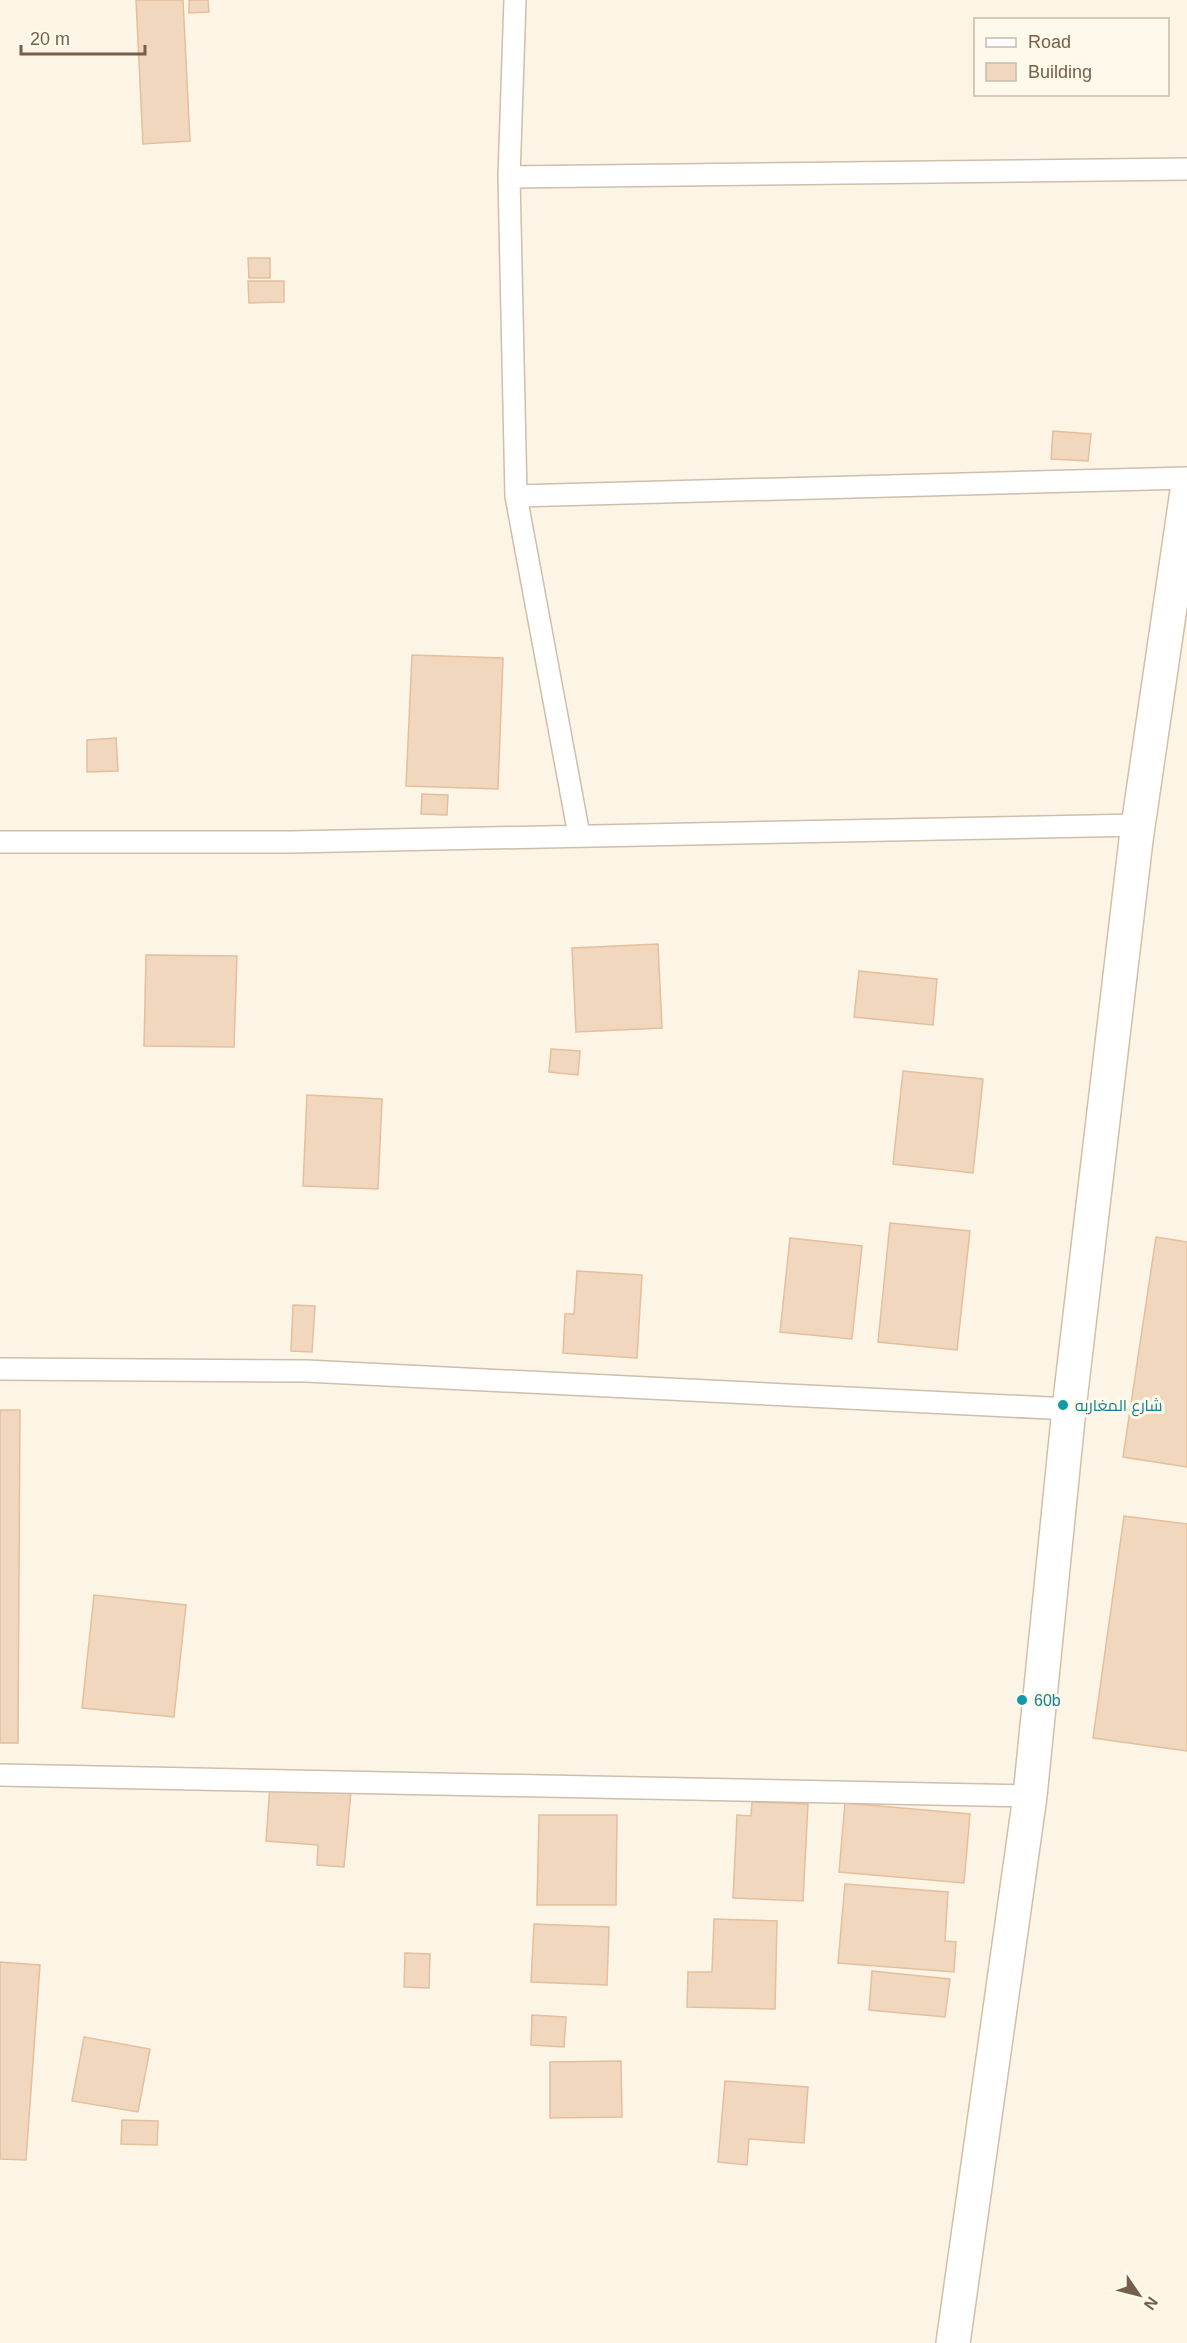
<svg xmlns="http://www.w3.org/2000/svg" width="1187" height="2343" font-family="Arial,Cairo,sans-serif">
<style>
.building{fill:#f1d7bd;stroke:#e4bf9d;stroke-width:1.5}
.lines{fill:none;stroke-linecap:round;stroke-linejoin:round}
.lane-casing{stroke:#cebeab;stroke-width:24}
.secondary-casing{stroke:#d1bfa8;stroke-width:36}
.lane{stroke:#fff;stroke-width:21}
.secondary{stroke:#fff;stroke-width:33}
.culture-dot{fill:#0f9aa8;stroke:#fff9eb;stroke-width:2}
.labels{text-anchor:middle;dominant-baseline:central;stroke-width:6;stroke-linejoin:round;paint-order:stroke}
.culture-label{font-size:16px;fill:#0d838f;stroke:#fff9eb;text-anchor:start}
</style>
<rect width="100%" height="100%" fill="#fcf5e5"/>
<!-- building -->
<path class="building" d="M136 0H183L190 141 143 144Z
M189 0H208L209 12 189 13Z
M248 258H270V278H249Z
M248 281H284V302L249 303Z
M1053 431 1091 434 1088 461 1051 459Z
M412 655 503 658 498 789 406 786Z
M116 738 118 771 87 772V740Z
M422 794 448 795 447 815 421 814Z
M658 944 662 1028 576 1032 572 948Z
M146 955 237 956 234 1047 144 1046Z
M859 971 937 979 933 1025 854 1017Z
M551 1049 580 1051 578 1075 549 1072Z
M903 1071 983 1079 973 1173 893 1164Z
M307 1095 382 1099 378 1189 303 1186Z
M890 1223 970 1231 957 1350 878 1342Z
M1156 1237 1187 1242V1467L1123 1457Z
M790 1238 862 1246 852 1339 780 1332Z
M577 1271 642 1275 637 1358 563 1353 565 1314H574Z
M293 1305 315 1306 312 1352 291 1351Z
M0 1410H20L18 1743H0Z
M1124 1516 1187 1524V1751L1093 1738Z
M94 1595 186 1605 174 1717 82 1708Z
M270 1785 351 1791 344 1867 317 1865 318 1845 266 1841Z
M752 1802 808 1804 803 1901 733 1898 737 1815 751 1816Z
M845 1803 970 1814 964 1883 839 1872Z
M539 1815H617L616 1905H537Z
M845 1884 948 1892 945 1941 956 1942 954 1972 838 1963Z
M714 1919 777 1921 775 2009 687 2007 688 1972H712Z
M534 1924 609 1927 607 1985 531 1982Z
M405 1953 430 1954 429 1988 404 1987Z
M0 1962 40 1965 26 2160 0 2159Z
M872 1971 950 1979 945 2017 869 2010Z
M532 2015 566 2017 564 2047 531 2045Z
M84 2037 150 2049 138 2112 72 2101Z
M621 2061 622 2117 550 2118V2062Z
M725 2081 808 2087 804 2143 749 2139 747 2165 718 2162Z
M122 2120 158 2121 157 2145 121 2144Z"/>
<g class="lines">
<!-- lane casing -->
<g class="lane-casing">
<path id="lane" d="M515 0 509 177 516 496 579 835
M509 177 1187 169
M516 496 1187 478
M0 842H291L1139 825
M0 1369 306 1371 1069 1409
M0 1775 1030 1796"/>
</g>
<!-- secondary casing -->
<g class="secondary-casing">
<path id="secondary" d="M953 2343 1030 1796 1069 1409 1136 840 1187 491"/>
</g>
<!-- lane -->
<use href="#lane" class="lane"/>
<!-- secondary -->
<use href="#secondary" class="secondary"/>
</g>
<!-- markers -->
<g class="culture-dot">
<circle cx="1063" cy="1405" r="6"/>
<circle cx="1022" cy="1700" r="6"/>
</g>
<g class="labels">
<!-- culture labels -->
<g class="culture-label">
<text x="1075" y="1405">شارع المغاربه</text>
<text x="1034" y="1700">60b</text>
</g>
</g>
<!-- legend -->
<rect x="974" y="18" width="195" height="78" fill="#fff9eb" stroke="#c8bbab" stroke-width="1.5"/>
<rect x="986" y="38" width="30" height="9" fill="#ffffff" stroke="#c8bbab" stroke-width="1.5"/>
<text x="1028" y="48" font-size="18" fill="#755e4a">Road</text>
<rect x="986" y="63" width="30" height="18" fill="#f1d7bd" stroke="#c8bbab" stroke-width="1.5"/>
<text x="1028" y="78" font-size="18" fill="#755e4a">Building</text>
<!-- north arrow -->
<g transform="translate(1139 2295) rotate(125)" stroke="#fff9eb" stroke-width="4.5" paint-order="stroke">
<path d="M0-4.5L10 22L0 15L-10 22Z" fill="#755e4a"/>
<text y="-9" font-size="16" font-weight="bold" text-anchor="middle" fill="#755e4a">N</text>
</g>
<!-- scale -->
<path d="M21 45v9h124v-9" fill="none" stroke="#755e4a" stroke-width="3"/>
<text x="30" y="45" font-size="18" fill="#755e4a" stroke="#fff9eb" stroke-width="4.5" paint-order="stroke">20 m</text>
</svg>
